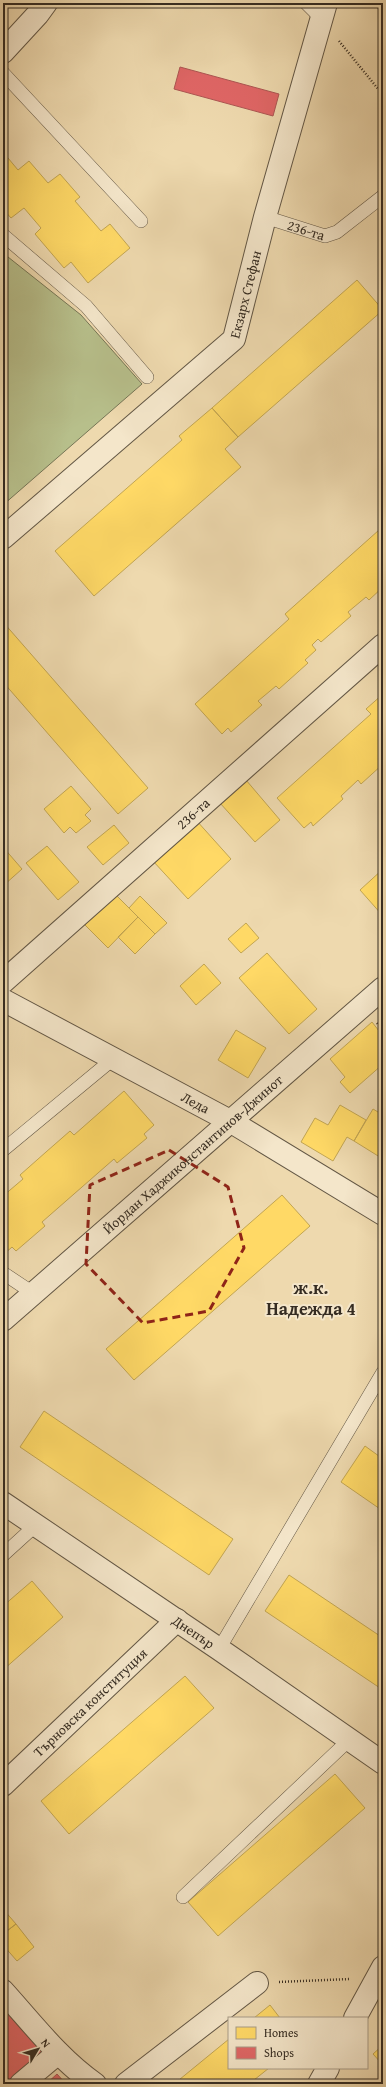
<svg xmlns="http://www.w3.org/2000/svg" width="386" height="2087" font-family="'Gentium Book Plus',serif">
<style>
.green{fill:#b7bf8b;stroke:#767656}
.homes{fill:#ffd966;stroke:#c2a552}
.shops{fill:#e06666;stroke:#ad5552}
.lines{fill:none;stroke-linecap:round;stroke-linejoin:round}
.service-casing{stroke:#635745;stroke-width:14}
.minor-casing{stroke:#635745;stroke-width:24}
.path{stroke:#352c22;stroke-width:2.5;stroke-dasharray:1 2;stroke-linecap:butt}
.service{stroke:#f4e6ca;stroke-width:13}
.minor{stroke:#f4e6ca;stroke-width:22}
.marked{fill:none;stroke:#8f2418;stroke-width:3;stroke-dasharray:8 5;stroke-linejoin:round}
.labels{text-anchor:middle;dominant-baseline:central;stroke-width:4;stroke-linejoin:round;paint-order:stroke}
.street-label{font-size:14px;fill:#352c22;stroke:#f4e6ca}
.district-label{font-size:18px;font-weight:bold;fill:#352c22;stroke:#f4e6ca}
</style>
<rect width="100%" height="100%" fill="#eed9ae"/>
<filter id="stains"><feTurbulence type="fractalNoise" baseFrequency=".005" numOctaves="4"/><feColorMatrix values="0 0 0 0 .2 0 0 0 0 .09 0 0 0 0 .02 0 0 0 .5 -.17"/></filter>
<radialGradient id="worn" r=".72"><stop offset=".6" stop-color="#630" stop-opacity="0"/><stop offset="1" stop-color="#630" stop-opacity=".3"/></radialGradient>
<!-- green -->
<path class="green" d="M3 253 81 315 142 384 3 505Z"/>
<!-- homes -->
<path class="homes" d="M3 152 18 170 29 161 48 183 60 174 80 197 75 201 101 231 110 224 130 248 88 283 71 262 64 268 35 234 41 228 24 208 11 218 3 209Z
M357 280 383 310 238 437 212 408Z
M212 408 238 437 225 449 241 467 94 596 55 551 182 440 179 436Z
M379 530 383 535V587L369 600 366 597 348 612 351 616 321 642 318 639 312 645 316 650 305 660 308 663 279 689 276 686 258 701 262 705 231 732 228 728 222 734 195 704 289 619 285 614Z
M3 622 148 788 118 814 3 682Z
M383 694V764L361 784 358 780 341 796 343 799 313 826 311 822 304 828 277 798 371 714 366 709Z
M246 780 280 820 255 842 220 803Z
M71 786 91 809 85 815 91 821 76 833 70 827 64 833 44 809Z
M196 820 231 859 188 899 153 861Z
M114 825 129 843 103 865 87 847Z
M47 846 79 882 58 900 26 863Z
M3 847 22 869 4 885 3 884Z
M383 869V916L360 890Z
M115 894 138 917 108 948 85 925Z
M140 896 167 923 155 934 129 908Z
M138 917 155 934 135 954 118 937Z
M246 923 259 938 241 953 228 939Z
M267 953 317 1009 289 1034 239 978Z
M204 964 221 983 196 1005 180 986Z
M372 1022 383 1036V1064L350 1093 340 1082 345 1077 330 1059Z
M236 1030 266 1048 248 1078 218 1060Z
M124 1091 154 1125 144 1134 147 1138 117 1163 114 1159 42 1222 45 1226 16 1251 12 1247 3 1255V1196L23 1179 20 1175 46 1152 70 1131 74 1135Z
M340 1105 366 1120 354 1141 347 1137 333 1161 301 1142 315 1118 328 1125Z
M373 1109 383 1115V1159L354 1141Z
M282 1195 310 1226 134 1380 106 1349Z
M44 1411 233 1539 209 1575 20 1447Z
M365 1446 383 1459V1511L341 1482Z
M289 1575 383 1638V1690L265 1611Z
M32 1581 63 1617 3 1670V1606Z
M185 1676 214 1708 69 1834 41 1801Z
M335 1774 365 1808 218 1936 188 1902Z
M3 1909 16 1924 3 1934Z
M16 1924 34 1947 17 1961 3 1945V1934Z
M270 2005 280 2018H254Z
M229 2039V2068H269L249 2084H174Z
M383 2045V2065L373 2054Z"/>
<!-- shops -->
<path class="shops" d="M180 67 279 94 273 116 174 89Z
M3 2003 47 2054 13 2084 3 2072Z
M57 2074 66 2084H46Z"/>
<g class="lines">
<!-- service casing -->
<g class="service-casing">
<g id="service">
<path d="M306 3 322 19"/>
<path d="M382 3H383"/>
<path d="M3 73 141 221"/>
<path id="s1" d="M265 217 325 236 337 232 383 196"/>
<path d="M3 235 86 306 147 377"/>
<path d="M3 1150 113 1059"/>
<path d="M3 1273 33 1293"/>
<path d="M3 1555 36 1525"/>
<path d="M219 1649 383 1372"/>
<path d="M183 1897 349 1740"/>
</g>
</g>
<!-- minor casing -->
<g class="minor-casing">
<g id="minor">
<path d="M3 52 38 14 46 3"/>
<path id="s2" d="M3 538 234 339 265 217 326 3"/>
<path id="s3" d="M3 982 383 645"/>
<path id="s4" d="M3 1000 230 1121 383 1214"/>
<path id="s5" d="M3 1320 383 988"/>
<path id="s6" d="M3 1503 219 1649 383 1763"/>
<path id="s7" d="M3 1785 177 1620"/>
<path d="M3 1991C32 2023 59 2059 95 2084"/>
<path d="M355 2018 383 1967"/>
<path d="M21 2084 58 2053"/>
<path d="M126 2084 257 1983"/>
<path d="M319 2084 328 2068"/>
</g>
</g>
<!-- path -->
<path class="path" d="M339 41 383 95
M377 1023 383 1030
M279 1982 350 1979"/>
<!-- service -->
<use href="#service" class="service"/>
<!-- minor -->
<use href="#minor" class="minor"/>
</g>
<!-- marked area -->
<path class="marked" d="M169 1150 228 1187 244 1248 209 1311 143 1323 86 1264 90 1185Z"/>
<g class="labels">
<!-- street labels -->
<g class="street-label">
<text stroke="none"><textPath href="#s1" startOffset="43">236-та</textPath></text>
<text stroke="none"><textPath href="#s2" startOffset="351">Екзарх Стефан</textPath></text>
<text stroke="none"><textPath href="#s3" startOffset="254">236-та</textPath></text>
<text stroke="none"><textPath href="#s4" startOffset="218">Леда</textPath></text>
<text stroke="none"><textPath href="#s5" startOffset="252">Йордан Хаджиконстантинов-Джинот</textPath></text>
<text stroke="none"><textPath href="#s6" startOffset="230">Днепър</textPath></text>
<text stroke="none"><textPath href="#s7" startOffset="120">Търновска конституция</textPath></text>
</g>
<!-- district labels -->
<g class="district-label">
<text x="311" y="1287">ж.к.<tspan x="311" dy="21">Надежда 4</tspan></text>
</g>
</g>
<!-- margin -->
<rect width="386" height="2087" fill="none" stroke="#eed9ae" stroke-width="16"/>
<rect x="4" y="4" width="378" height="2079" fill="none" stroke="#352c22" stroke-width="2"/>
<rect x="8" y="8" width="370" height="2071" fill="none" stroke="#352c22"/>
<!-- legend -->
<rect x="228" y="2017" width="140" height="52" fill="#f4e6ca" stroke="#a89c87"/>
<rect x="236" y="2027" width="20" height="12" fill="#ffd966" stroke="#a89c87"/>
<text x="264" y="2037" font-size="12" fill="#352c22">Homes</text>
<rect x="236" y="2047" width="20" height="12" fill="#e06666" stroke="#a89c87"/>
<text x="264" y="2057" font-size="12" fill="#352c22">Shops</text>
<!-- north arrow -->
<g transform="translate(38 2049) rotate(52)" stroke="#f4e6ca" stroke-width="3" paint-order="stroke">
<path d="M0-3L7 15L0 10L-7 15Z" fill="#352c22"/>
<text y="-6" font-size="11" font-weight="bold" text-anchor="middle" fill="#352c22">N</text>
</g>
<rect width="100%" height="100%" filter="url(#stains)"/>
<rect width="100%" height="100%" fill="url(#worn)"/>
</svg>
